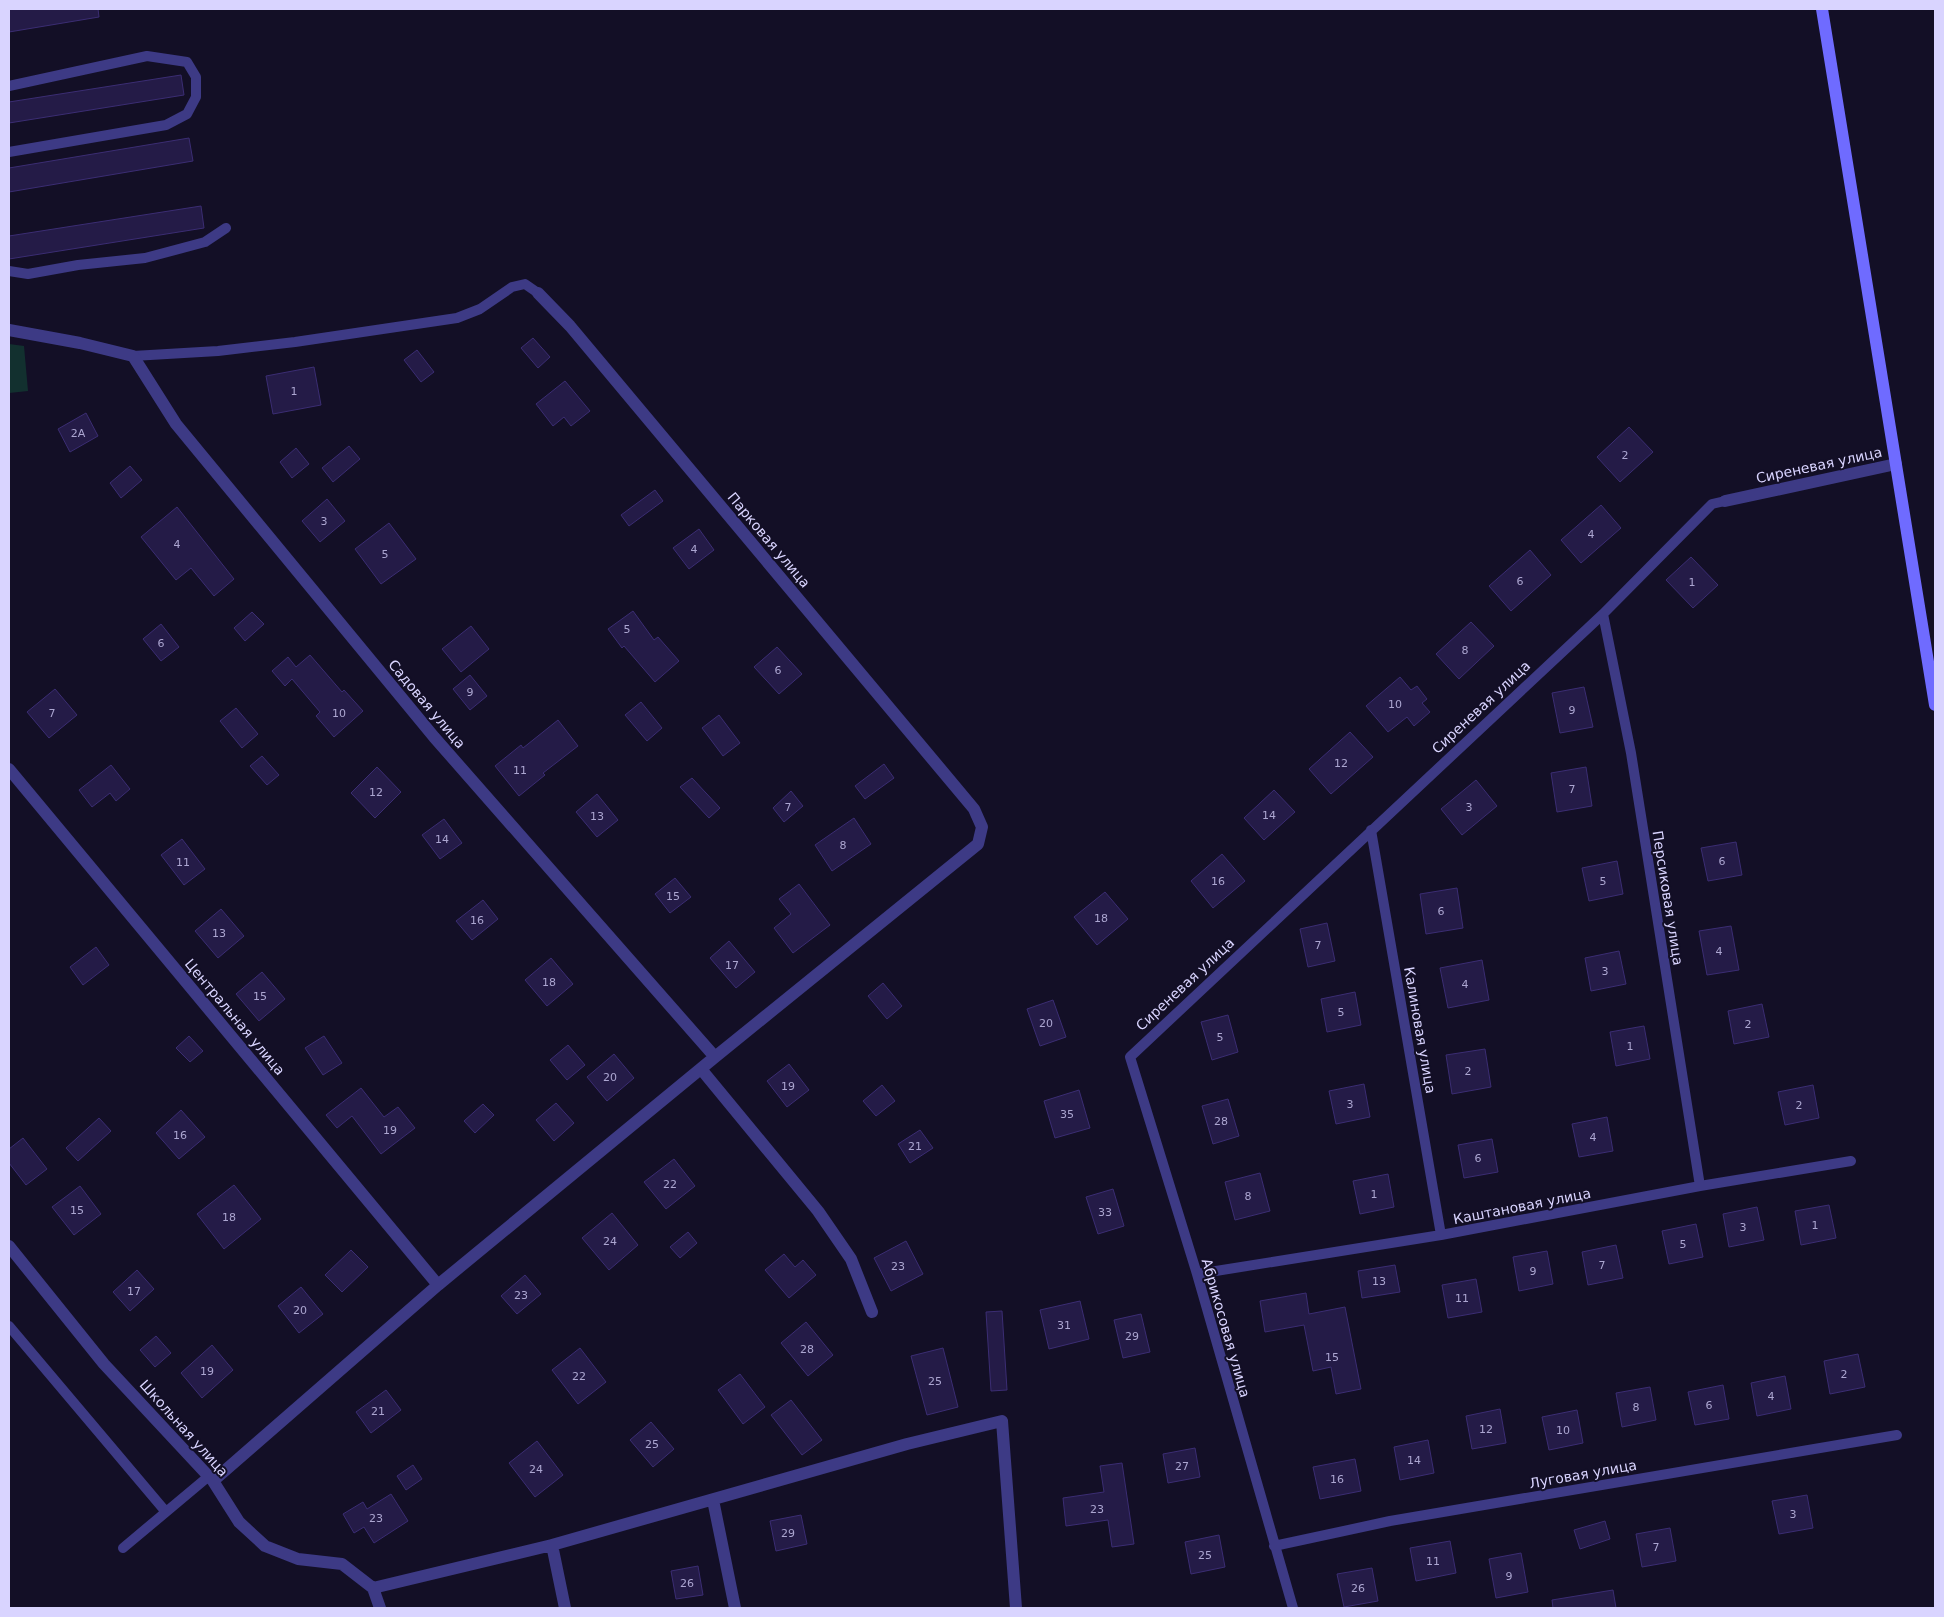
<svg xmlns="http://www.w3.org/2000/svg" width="1944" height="1617" font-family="'DejaVu Sans',sans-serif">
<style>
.green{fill:#12302f}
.building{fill:#241b47;stroke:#3b2d73}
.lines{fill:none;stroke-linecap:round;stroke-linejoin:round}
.lane{stroke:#3d3a85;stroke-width:10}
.street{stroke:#3d3a85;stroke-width:12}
.secondary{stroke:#6f6bff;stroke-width:12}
.labels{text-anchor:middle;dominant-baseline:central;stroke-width:4;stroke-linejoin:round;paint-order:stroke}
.number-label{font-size:11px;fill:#aca6d1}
.street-label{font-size:14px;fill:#d9d4ff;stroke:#130f26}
</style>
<rect width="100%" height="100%" fill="#130f26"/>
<!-- green -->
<path class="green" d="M9 344 24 346 28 391 9 393Z"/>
<!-- building -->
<path class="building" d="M9 9H98L99 17 9 32Z
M181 75 184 95 9 123V102Z
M189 138 193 161 9 192V168Z
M201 206 204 228 9 259V236Z
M533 338 550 357 538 368 521 348Z
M417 350 434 372 421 382 404 360Z
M314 367 321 405 273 414 266 376Z
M565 381 590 411 571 426 564 417 553 426 536 404Z
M86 413 98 436 70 452 58 429Z
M1629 427 1653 452 1620 482 1597 457Z
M349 446 360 459 333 482 322 468Z
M296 448 309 464 292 478 280 462Z
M130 466 142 480 121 498 110 483Z
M655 490 663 501 629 526 621 515Z
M327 499 345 521 320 542 302 521Z
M1601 505 1621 528 1581 563 1561 540Z
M177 507 234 579 214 596 191 568 176 580 141 537Z
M389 523 416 559 381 584 355 549Z
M699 529 714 550 689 569 673 548Z
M1530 550 1551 575 1511 611 1489 586Z
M1691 557 1718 585 1693 608 1666 580Z
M633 611 654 640 658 637 679 661 655 682 624 646 622 648 608 629Z
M252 612 264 624 245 641 234 628Z
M1471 622 1494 646 1459 679 1436 654Z
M161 624 179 647 161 661 143 639Z
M471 626 489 649 461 672 442 649Z
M777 647 802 674 779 694 754 667Z
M310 655 342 692 344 690 363 711 334 737 316 716 320 712 292 679 285 686 272 671 288 657 296 667Z
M470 675 487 696 470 710 453 689Z
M1400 677 1411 690 1417 686 1427 699 1422 703 1430 712 1414 726 1407 717 1388 732 1366 706Z
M1584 687 1593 727 1560 733 1552 693Z
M55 689 77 715 49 738 27 712Z
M641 702 662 728 647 741 625 715Z
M236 708 258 734 242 748 220 721Z
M719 715 740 743 723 756 702 728Z
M558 720 578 746 543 773 545 775 519 796 495 766 521 745 523 748Z
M1350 732 1373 757 1331 794 1309 769Z
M262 756 279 775 267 785 250 766Z
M884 764 894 778 865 799 855 786Z
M111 765 130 789 116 801 110 793 92 807 79 790Z
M377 767 401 792 375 818 351 793Z
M1586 767 1592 806 1557 812 1551 773Z
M692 778 720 808 709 818 680 787Z
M1476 780 1497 806 1462 835 1441 809Z
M1274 790 1295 812 1264 840 1244 818Z
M791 791 803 806 784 822 773 808Z
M597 794 618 820 597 837 576 812Z
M854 818 871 844 832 871 815 845Z
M444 819 462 843 440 859 422 835Z
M182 839 205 869 184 885 161 855Z
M1736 842 1742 875 1708 881 1701 848Z
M1222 854 1245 881 1213 908 1191 881Z
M1617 861 1623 894 1589 901 1582 868Z
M675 878 691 897 670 913 655 894Z
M799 884 830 925 793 953 774 928 791 914 779 899Z
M1457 888 1463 928 1426 934 1420 894Z
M1105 892 1128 919 1097 945 1074 917Z
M483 900 498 919 472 940 456 921Z
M221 909 244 936 218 958 195 931Z
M1327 923 1335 961 1308 967 1300 929Z
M1731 926 1739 970 1707 975 1699 931Z
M729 941 755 972 736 988 710 958Z
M96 947 109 965 83 985 70 967Z
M1619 951 1626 984 1591 991 1585 958Z
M551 958 573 984 547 1006 525 980Z
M1482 960 1489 1000 1448 1008 1440 968Z
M262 972 285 999 259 1021 236 994Z
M883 983 902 1006 887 1019 868 996Z
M1355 992 1361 1025 1327 1032 1321 999Z
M1053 1000 1066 1037 1040 1046 1027 1009Z
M1762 1004 1769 1037 1734 1044 1728 1011Z
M1228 1015 1238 1052 1212 1060 1201 1022Z
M1644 1026 1650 1059 1616 1066 1610 1032Z
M189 1036 203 1051 190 1062 176 1048Z
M324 1036 342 1063 323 1075 305 1048Z
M568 1045 585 1065 567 1080 550 1060Z
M1485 1049 1491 1087 1452 1094 1446 1055Z
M614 1054 634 1078 607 1101 587 1077Z
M789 1064 809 1090 787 1107 767 1081Z
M1364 1084 1370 1117 1336 1124 1329 1091Z
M882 1085 895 1101 876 1116 863 1101Z
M1813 1085 1819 1118 1785 1125 1778 1092Z
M361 1088 384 1117 398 1107 415 1128 381 1154 352 1116 337 1128 326 1115Z
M1079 1090 1090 1128 1055 1138 1044 1101Z
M1228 1099 1239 1136 1213 1144 1202 1106Z
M556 1103 574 1123 554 1141 536 1120Z
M483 1104 494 1115 475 1133 464 1121Z
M181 1110 205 1137 179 1159 156 1133Z
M1607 1117 1613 1151 1579 1157 1572 1124Z
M99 1118 111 1131 78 1161 66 1148Z
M920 1130 933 1148 910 1163 898 1144Z
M23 1138 47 1169 26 1185 9 1163V1149Z
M1492 1139 1498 1172 1464 1178 1458 1145Z
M674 1159 695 1186 666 1209 644 1182Z
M1260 1173 1270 1211 1235 1220 1225 1182Z
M1388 1174 1394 1207 1360 1214 1353 1181Z
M234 1185 261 1219 224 1249 197 1214Z
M80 1186 101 1214 74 1235 52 1207Z
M1113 1189 1124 1226 1098 1234 1086 1197Z
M1829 1205 1836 1238 1801 1245 1795 1211Z
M1757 1207 1764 1240 1729 1247 1723 1214Z
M612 1213 638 1245 609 1270 582 1238Z
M1696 1224 1703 1257 1669 1264 1662 1231Z
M688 1232 697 1243 680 1258 670 1247Z
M906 1241 923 1274 891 1291 874 1258Z
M1616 1245 1623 1278 1588 1285 1582 1252Z
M351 1250 368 1267 342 1292 325 1275Z
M1547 1251 1553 1284 1519 1291 1513 1257Z
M784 1254 795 1267 803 1260 816 1275 789 1298 765 1270Z
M1395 1265 1400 1292 1362 1298 1358 1271Z
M137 1270 154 1289 130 1311 113 1292Z
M525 1275 541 1294 517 1314 501 1296Z
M1476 1279 1482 1312 1448 1318 1442 1285Z
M301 1287 323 1314 299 1333 278 1306Z
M1306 1293 1309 1314 1345 1307 1361 1389 1336 1394 1331 1367 1313 1371 1304 1325 1265 1332 1260 1301Z
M1080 1301 1089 1339 1049 1349 1040 1310Z
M1002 1311 1007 1390 991 1391 986 1312Z
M1141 1314 1150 1352 1123 1358 1114 1320Z
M806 1322 833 1355 808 1376 781 1343Z
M156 1336 171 1353 155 1367 140 1350Z
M212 1345 233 1370 202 1398 181 1373Z
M580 1348 606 1382 578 1404 552 1370Z
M943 1348 958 1407 927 1415 911 1356Z
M1858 1354 1865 1387 1830 1394 1824 1361Z
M740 1374 765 1407 743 1424 718 1390Z
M1785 1376 1791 1409 1757 1416 1751 1383Z
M1723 1385 1729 1419 1695 1425 1688 1392Z
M1650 1387 1656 1420 1622 1427 1616 1393Z
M386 1390 401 1410 371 1433 356 1412Z
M791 1400 822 1440 802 1455 771 1415Z
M1500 1409 1506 1443 1472 1449 1466 1416Z
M1577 1410 1583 1443 1549 1450 1542 1417Z
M651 1422 674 1449 653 1467 630 1440Z
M1428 1440 1434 1473 1400 1480 1394 1447Z
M537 1441 563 1475 535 1497 509 1463Z
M1195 1448 1200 1477 1168 1483 1163 1454Z
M1355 1459 1361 1491 1320 1499 1313 1467Z
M1122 1463 1134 1544 1112 1547 1108 1520 1066 1526 1063 1498 1104 1492 1100 1466Z
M413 1465 422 1479 406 1490 397 1476Z
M391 1494 408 1521 374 1543 364 1527 354 1533 343 1514 363 1502 367 1509Z
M1807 1495 1813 1528 1779 1534 1772 1501Z
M801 1515 807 1544 776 1551 770 1521Z
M1605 1521 1610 1539 1580 1549 1574 1530Z
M1670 1528 1676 1561 1642 1567 1636 1534Z
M1219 1535 1225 1567 1191 1574 1185 1542Z
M1450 1541 1456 1573 1416 1581 1410 1548Z
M1521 1553 1528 1592 1496 1598 1489 1559Z
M698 1566 703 1595 676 1599 671 1571Z
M1372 1568 1378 1601 1344 1607 1337 1574Z
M1613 1590 1616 1608H1553L1552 1600Z"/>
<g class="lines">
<!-- lane -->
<path class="lane" d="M9 86 147 56 187 62 196 77V97L187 114 166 125 9 152
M9 271 28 274 78 265 145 258 205 242 226 228
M133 356 218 351 295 342 457 318 480 309 512 287 525 284 538 293
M1603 614 1631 753 1700 1186
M1371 830 1441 1235
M1197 1274 1441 1235 1700 1186 1851 1161
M9 1326 166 1512
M1274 1546 1390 1521 1897 1435
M123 1548 209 1476
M1293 1608 1197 1274 1130 1057 1603 614 1712 504 1725 501"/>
<!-- street -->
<path class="street" d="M9 330 80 343 133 356 176 424 434 737 715 1057
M1725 501 1896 464
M9 769 438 1285
M701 1069 818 1211 851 1259 872 1312
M9 1246 104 1364 213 1481 239 1522 265 1546 298 1559 342 1564 373 1588 380 1608
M213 1481 438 1285 715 1057 978 844 982 827 974 809 570 326 538 293
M713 1500 735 1608
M552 1545 907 1444 1002 1421 1016 1608
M373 1588 552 1545 565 1608"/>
<!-- secondary -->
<path class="secondary" d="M1822 9 1935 705"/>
</g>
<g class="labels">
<!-- number labels -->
<g class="number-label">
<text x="294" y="391">1</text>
<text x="78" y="433">2А</text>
<text x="1625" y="455">2</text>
<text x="324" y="521">3</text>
<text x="1591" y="534">4</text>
<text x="177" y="544">4</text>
<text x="694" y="549">4</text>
<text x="385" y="554">5</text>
<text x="1520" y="581">6</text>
<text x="1692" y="582">1</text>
<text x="627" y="629">5</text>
<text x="161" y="643">6</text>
<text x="1465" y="650">8</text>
<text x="778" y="670">6</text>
<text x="470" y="692">9</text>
<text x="1395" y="704">10</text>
<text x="1572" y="710">9</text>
<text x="52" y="713">7</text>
<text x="339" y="713">10</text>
<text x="1341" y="763">12</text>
<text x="520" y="770">11</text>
<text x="1572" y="789">7</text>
<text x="376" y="792">12</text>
<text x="788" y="807">7</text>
<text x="1469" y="807">3</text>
<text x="1269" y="815">14</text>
<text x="597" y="816">13</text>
<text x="442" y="839">14</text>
<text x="843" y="845">8</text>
<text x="1722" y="861">6</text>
<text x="183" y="862">11</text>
<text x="1218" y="881">16</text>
<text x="1603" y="881">5</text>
<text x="673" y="896">15</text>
<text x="1441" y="911">6</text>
<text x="1101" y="918">18</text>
<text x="477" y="920">16</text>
<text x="219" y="933">13</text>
<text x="1318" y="945">7</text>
<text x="1719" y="951">4</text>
<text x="732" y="965">17</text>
<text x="1605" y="971">3</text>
<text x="549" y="982">18</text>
<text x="1465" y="984">4</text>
<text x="260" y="996">15</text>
<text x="1341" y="1012">5</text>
<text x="1046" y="1023">20</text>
<text x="1748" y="1024">2</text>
<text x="1220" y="1037">5</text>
<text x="1630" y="1046">1</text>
<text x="1468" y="1071">2</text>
<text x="610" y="1077">20</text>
<text x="788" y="1086">19</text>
<text x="1350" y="1104">3</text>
<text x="1799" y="1105">2</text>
<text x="1067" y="1114">35</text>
<text x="1221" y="1121">28</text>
<text x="390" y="1130">19</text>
<text x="180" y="1135">16</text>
<text x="1593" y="1137">4</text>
<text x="915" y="1146">21</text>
<text x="1478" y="1158">6</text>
<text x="670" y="1184">22</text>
<text x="1374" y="1194">1</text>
<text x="1248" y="1196">8</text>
<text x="77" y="1210">15</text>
<text x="1105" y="1212">33</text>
<text x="229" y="1217">18</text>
<text x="1815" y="1225">1</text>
<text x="1743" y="1227">3</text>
<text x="610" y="1241">24</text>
<text x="1683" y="1244">5</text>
<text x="1602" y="1265">7</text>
<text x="898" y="1266">23</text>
<text x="1533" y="1271">9</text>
<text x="1379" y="1281">13</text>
<text x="134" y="1291">17</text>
<text x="521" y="1295">23</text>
<text x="1462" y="1298">11</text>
<text x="300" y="1310">20</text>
<text x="1064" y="1325">31</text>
<text x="1132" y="1336">29</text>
<text x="807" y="1349">28</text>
<text x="1332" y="1357">15</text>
<text x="207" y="1371">19</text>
<text x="1844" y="1374">2</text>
<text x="579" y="1376">22</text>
<text x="935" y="1381">25</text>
<text x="1771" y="1396">4</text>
<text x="1709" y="1405">6</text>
<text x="1636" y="1407">8</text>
<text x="378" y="1411">21</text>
<text x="1486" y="1429">12</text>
<text x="1563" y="1430">10</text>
<text x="652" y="1444">25</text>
<text x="1414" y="1460">14</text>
<text x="1182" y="1466">27</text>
<text x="536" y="1469">24</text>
<text x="1337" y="1479">16</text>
<text x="1097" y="1509">23</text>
<text x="1793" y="1514">3</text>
<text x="376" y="1518">23</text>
<text x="788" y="1533">29</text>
<text x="1656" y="1547">7</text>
<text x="1205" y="1555">25</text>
<text x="1433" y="1561">11</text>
<text x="1509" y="1576">9</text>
<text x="687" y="1583">26</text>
<text x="1358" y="1588">26</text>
</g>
<!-- street labels -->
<g class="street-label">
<text transform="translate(1819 465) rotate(-12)">Сиреневая улица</text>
<text transform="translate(769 540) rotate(50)">Парковая улица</text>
<text transform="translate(427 704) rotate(50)">Садовая улица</text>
<text transform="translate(1481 707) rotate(-43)">Сиреневая улица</text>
<text transform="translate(1668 898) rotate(81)">Персиковая улица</text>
<text transform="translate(1185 984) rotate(-43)">Сиреневая улица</text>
<text transform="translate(235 1017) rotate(50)">Центральная улица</text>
<text transform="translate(1420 1030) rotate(80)">Калиновая улица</text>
<text transform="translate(1522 1206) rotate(-11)">Каштановая улица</text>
<text transform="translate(1226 1328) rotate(74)">Абрикосовая улица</text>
<text transform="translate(184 1428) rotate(48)">Школьная улица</text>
<text transform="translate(1583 1474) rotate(-10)">Луговая улица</text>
</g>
</g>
<!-- border -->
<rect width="1944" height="1617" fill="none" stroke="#d9d4ff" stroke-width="20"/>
</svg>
